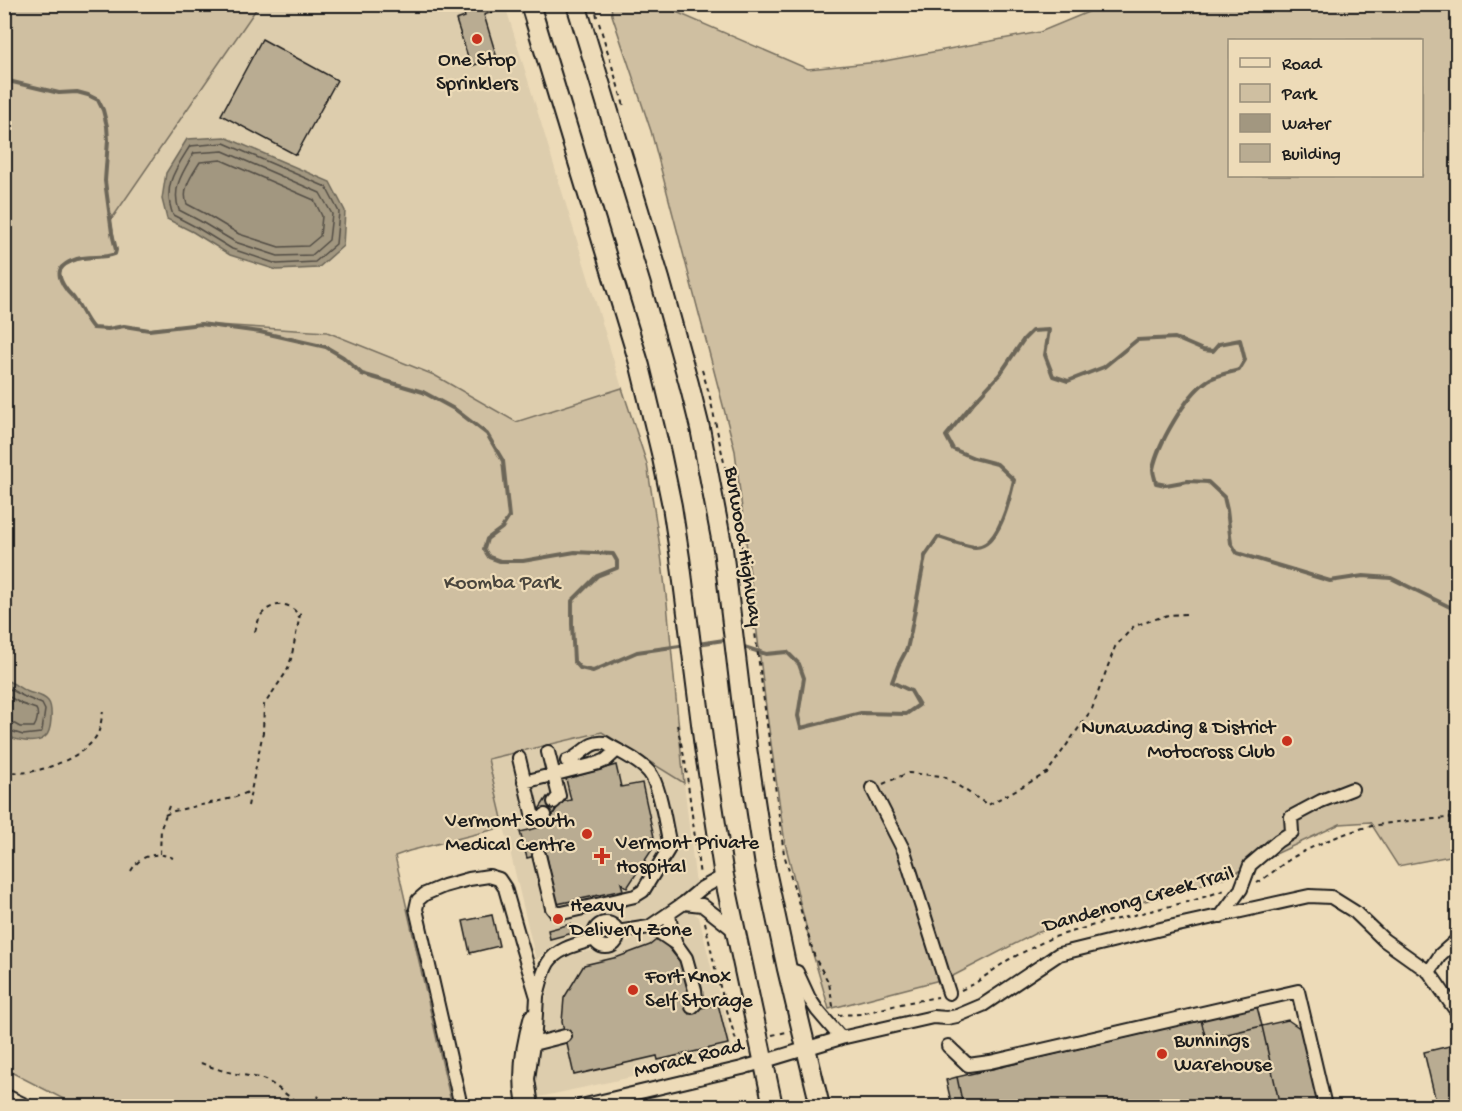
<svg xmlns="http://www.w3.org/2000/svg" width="1462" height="1111" font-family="'Gochi Hand',sans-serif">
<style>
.built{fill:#ddcdad}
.green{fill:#cfbfa1;stroke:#766e5e;stroke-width:1.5;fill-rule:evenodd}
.water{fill:#a29780;stroke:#6c6658;stroke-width:1.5}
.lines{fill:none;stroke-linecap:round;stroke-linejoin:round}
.shore{stroke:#524d44;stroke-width:1.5}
.stream{stroke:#6c6658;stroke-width:4}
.building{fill:#b9ac92;stroke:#1c1c1c;stroke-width:1.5}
.minor-casing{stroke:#1c1c1c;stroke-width:16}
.highway-casing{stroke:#1c1c1c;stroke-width:22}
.path{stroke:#1c1c1c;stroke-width:2;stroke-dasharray:4.5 4.5;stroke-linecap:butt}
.minor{stroke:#eddbb8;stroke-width:12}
.highway{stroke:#eddbb8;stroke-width:18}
.poi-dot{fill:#c8321e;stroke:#eddbb8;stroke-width:2}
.labels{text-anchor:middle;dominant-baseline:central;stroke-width:4.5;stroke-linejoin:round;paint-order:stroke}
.poi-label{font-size:21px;fill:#1c1c1c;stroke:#eddbb8;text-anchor:start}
.street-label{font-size:21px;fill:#1c1c1c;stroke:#eddbb8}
.park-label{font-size:21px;fill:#49453d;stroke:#eddbb8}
</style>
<rect width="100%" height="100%" fill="#eddbb8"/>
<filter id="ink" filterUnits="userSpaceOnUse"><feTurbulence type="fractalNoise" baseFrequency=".0167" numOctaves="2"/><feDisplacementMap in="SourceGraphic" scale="12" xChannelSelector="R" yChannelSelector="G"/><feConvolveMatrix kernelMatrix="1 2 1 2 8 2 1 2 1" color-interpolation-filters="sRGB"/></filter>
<g filter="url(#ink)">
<!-- built -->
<path class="built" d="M259 5H505L622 388 516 422 434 375 156 328 149 330 124 326 108 329 93 328 88 323 76 301 66 290 59 273 61 267 78 259 97 258 116 250 112 233 111 220Z
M602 732 684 783 696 885 649 919 637 923 603 921 579 935 569 937 554 944 536 960 488 759Z
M694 909 695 914 699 917 713 975 723 1005 734 1055 535 1098 532 1076 538 1032 552 972 558 962 566 956 576 953 590 951 609 952 623 943 636 938 646 936 687 910Z"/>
<!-- green -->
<path class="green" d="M1182 4 1457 5V858L1450 856 1398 866 1370 822 1340 824 1224 878 1036 933 951 977 829 1009 813 954 785 843 767 715 735 451 651 131 612 15 611 5H660L808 69 879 62 1040 32 1105 5ZM1230 40H1422V176H1230Z
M5 5H259L111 220C112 229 117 247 115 254 96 261 78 255 61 267 56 282 70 291 77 302 82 311 86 320 93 328L108 329 124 326 149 329 201 324 327 332 434 375 516 422 622 388 647 464 660 547 667 603 684 783 602 732 488 759 504 827 409 851 395 856 452 1106H77L5 1069Z"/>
<!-- water -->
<path class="water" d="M225 137 330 182 345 211 343 246 318 268 277 270 230 255 193 232 167 219 162 199 166 173 187 139Z
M5 680C13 682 19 688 26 691 34 695 42 694 48 701 53 707 52 732 45 737 36 745 13 741 5 733Z"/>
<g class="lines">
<!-- shore -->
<path class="shore" d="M224 143 326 187 339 212 336 244 315 262 277 264 232 249 196 227 173 215C162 186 175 170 190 146Z
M223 151 320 193 332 214 329 240 312 255 278 256 235 242 200 221 179 210C171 188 183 172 194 153Z
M221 160 314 200 322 216 320 236 308 246 279 247 239 234 204 213 187 204C181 189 192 175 200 162Z
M4 686 25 697 42 704 45 710 42 731 41 733 23 735 4 729
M4 694 22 704 36 709C39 713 37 723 34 727H20L11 722H4"/>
<!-- stream -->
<path class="stream" d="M4 80 59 93 77 92 88 95 98 100 103 110 107 126 108 140 105 181 112 233 116 250 115 254C102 259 90 255 77 259 59 265 54 272 66 289 68 293 73 296 75 300 82 309 85 319 93 328L108 329 124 326 149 330 201 324 260 332 326 347 343 357 362 374 423 392 456 410 487 434 503 461 509 517 502 528 487 539 484 549 489 557 500 561H523L575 552 613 554 617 561V568L597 576 572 601V624L574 661 580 668 593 671 637 652 687 645
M698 644 724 640 729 642
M741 646 766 654 787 652 799 664 804 678 798 716 801 728 861 713 906 714 919 705 911 691 892 682 898 666 907 649 911 631 925 556 938 537C949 540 964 546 975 547 999 548 1010 498 1014 480L997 464 974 458 953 449 946 436 973 403 1000 374 1024 339 1032 331 1049 330 1045 355 1053 376 1068 381 1104 367 1137 340 1175 338 1203 350 1213 351 1219 344 1240 340 1245 360 1239 370C1229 373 1215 375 1207 381 1186 395 1158 444 1153 469 1153 474 1155 478 1156 483L1166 485 1188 481 1208 482 1224 497 1227 510 1231 543 1237 553 1330 581 1363 576 1391 578 1458 611"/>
</g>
<!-- building -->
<path class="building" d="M494 4 495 11 484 15 497 58 471 66 456 20 465 17 461 5Z
M262 39 337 80 296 155 221 115Z
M616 765 621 787 642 783 654 837 650 838 657 842 627 888 621 883 623 890 557 904 546 853 527 858 520 832 550 825V819L561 802 571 800 566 779Z
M547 797 559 804 550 819 538 811Z
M492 915 499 946 470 953 463 921Z
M571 924 573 933 550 939 548 930Z
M660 937 682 964 692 1010 718 1004 728 1044 658 1060 657 1056 574 1075 562 1022 564 998 584 965 618 957 650 945Z
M1257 1007 1262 1026 1206 1039 1201 1020Z
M1201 1020 1206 1039 1262 1026 1280 1106H963L957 1077Z
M1288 1020 1301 1029 1319 1106H1280L1262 1026Z
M1458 1044V1106H1437L1424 1052Z
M957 1077 963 1106H952L946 1080Z"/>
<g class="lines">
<!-- minor casing -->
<g class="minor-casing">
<path id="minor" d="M548 752 559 796 554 802
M519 758 532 813 536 818H543L545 815
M524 782 599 763 606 760 617 750
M872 788 904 851 949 993
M539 855 552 908 556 913H562L635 896 643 891 668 850 669 841C665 823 660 785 649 772 638 759 619 752 605 743 588 740 582 757 567 761
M684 903 702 905 735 931
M669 914 671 927 676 944 686 958 695 990 696 999 695 1004 692 1007
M1221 916 1241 889 1250 865 1278 841 1292 832 1291 817 1321 801 1352 789
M594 935a12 12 0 1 1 24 0a12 12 0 1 1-24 0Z
M649 927 660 933 676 944
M617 932 649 927 684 903 702 888 724 876
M787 969 797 972 809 998 817 1010 841 1038
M1429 972 1441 954 1458 939
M537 996C540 986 542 973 548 963 557 948 579 944 595 939
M533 1044 565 1036
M948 1046 968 1065 990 1062 1298 991 1325 1106
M4 1095 27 1106
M523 1099C518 1071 523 1043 531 1016
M461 1106 416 909 418 900 425 894 444 886 469 879 489 876 499 879 505 888 521 944 537 997 535 1030 528 1079 532 1106
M581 1106 742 1068 841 1038 933 1017 947 1018 957 1016 983 1005 1059 954 1169 927 1309 896 1331 897 1355 912 1384 940 1429 972 1454 1008 1458 1009"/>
</g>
<!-- highway casing -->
<g class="highway-casing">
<path id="highway" d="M530 4 640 366 661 453 672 506 680 558 704 747 724 876 773 1106
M576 4 660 279 689 384 700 428 723 549 747 748 765 866 787 969 820 1106"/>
</g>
<!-- path -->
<path class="path" d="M595 4 597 17
M599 23 624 106
M702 370 709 393 741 541 751 602 784 854 815 958 829 983 833 1006 832 1008
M255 632C257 626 258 619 262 614 269 605 285 601 293 609 296 611 297 614 299 617
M677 725 685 761 700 876
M4 772C12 772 20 773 28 772 50 769 86 755 97 735 101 728 101 719 103 712
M883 784 908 773 943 776 988 805 1047 773 1092 709 1115 647 1134 626 1168 615 1186 614
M248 806 263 732 264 705 287 671 291 659 301 610
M165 815 174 811 233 798 251 791
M160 854 161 828 169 806
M131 871C140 855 156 851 173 858
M1257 883C1272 874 1283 862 1299 854 1319 843 1356 828 1378 825 1404 820 1431 820 1458 817
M705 922 716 973 737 1044 743 1042
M961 990 974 984 1008 960 1051 938 1101 923 1195 900 1225 890
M838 1015 861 1014 905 1003 938 997
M772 1035 787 1032
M201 1063C211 1067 222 1071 233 1073 243 1076 255 1076 265 1080 279 1086 292 1103 307 1104 314 1104 318 1099 320 1093"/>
<!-- minor -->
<use href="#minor" class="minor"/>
<!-- highway -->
<use href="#highway" class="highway"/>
</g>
</g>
<!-- markers -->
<g class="poi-dot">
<circle cx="477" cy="39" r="6"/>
<circle cx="1287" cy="741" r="6"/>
<circle cx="587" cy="834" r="6"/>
<path d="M599 847h6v6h6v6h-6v6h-6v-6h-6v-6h6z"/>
<circle cx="558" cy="919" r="6"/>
<circle cx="633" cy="990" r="6"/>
<circle cx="1162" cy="1054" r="6"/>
</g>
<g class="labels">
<!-- poi labels -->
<g class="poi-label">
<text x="477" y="61" text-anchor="middle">One Stop<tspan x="477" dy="24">Sprinklers</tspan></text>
<text x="1275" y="729" text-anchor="end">Nunawading &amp; District<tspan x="1275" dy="24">Motocross Club</tspan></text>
<text x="575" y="822" text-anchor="end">Vermont South<tspan x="575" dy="24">Medical Centre</tspan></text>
<text x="616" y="844">Vermont Private<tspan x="616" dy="24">Hospital</tspan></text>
<text x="570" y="907">Heavy<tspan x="570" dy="24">Delivery Zone</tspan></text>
<text x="645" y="978">Fort Knox<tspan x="645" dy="24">Self Storage</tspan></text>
<text x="1174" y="1042">Bunnings<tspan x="1174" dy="24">Warehouse</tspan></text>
</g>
<!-- street labels -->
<g class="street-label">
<text transform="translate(742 547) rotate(81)">Burwood Highway</text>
<text transform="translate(1139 901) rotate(-16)">Dandenong Creek Trail</text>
<text transform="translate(689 1060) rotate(-14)">Morack Road</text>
</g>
<!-- park labels -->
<g class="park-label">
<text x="502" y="584">Koomba Park</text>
</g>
</g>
<!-- margin -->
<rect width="1462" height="1111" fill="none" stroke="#eddbb8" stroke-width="24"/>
<rect x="12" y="12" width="1438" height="1087" fill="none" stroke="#1c1c1c" stroke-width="2" filter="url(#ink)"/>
<!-- legend -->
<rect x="1228" y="39" width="195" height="138" fill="#eddbb8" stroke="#998f7a" stroke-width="1.5"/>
<rect x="1240" y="58" width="30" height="9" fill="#eddbb8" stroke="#998f7a" stroke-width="1.5"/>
<text x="1282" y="69" font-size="18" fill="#1c1c1c">Road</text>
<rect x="1240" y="84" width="30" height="18" fill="#cfbfa1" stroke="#998f7a" stroke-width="1.5"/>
<text x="1282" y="99" font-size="18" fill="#1c1c1c">Park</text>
<rect x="1240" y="114" width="30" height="18" fill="#a29780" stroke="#998f7a" stroke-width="1.5"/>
<text x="1282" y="129" font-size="18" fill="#1c1c1c">Water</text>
<rect x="1240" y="144" width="30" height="18" fill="#b9ac92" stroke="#998f7a" stroke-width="1.5"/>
<text x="1282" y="159" font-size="18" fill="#1c1c1c">Building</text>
</svg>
